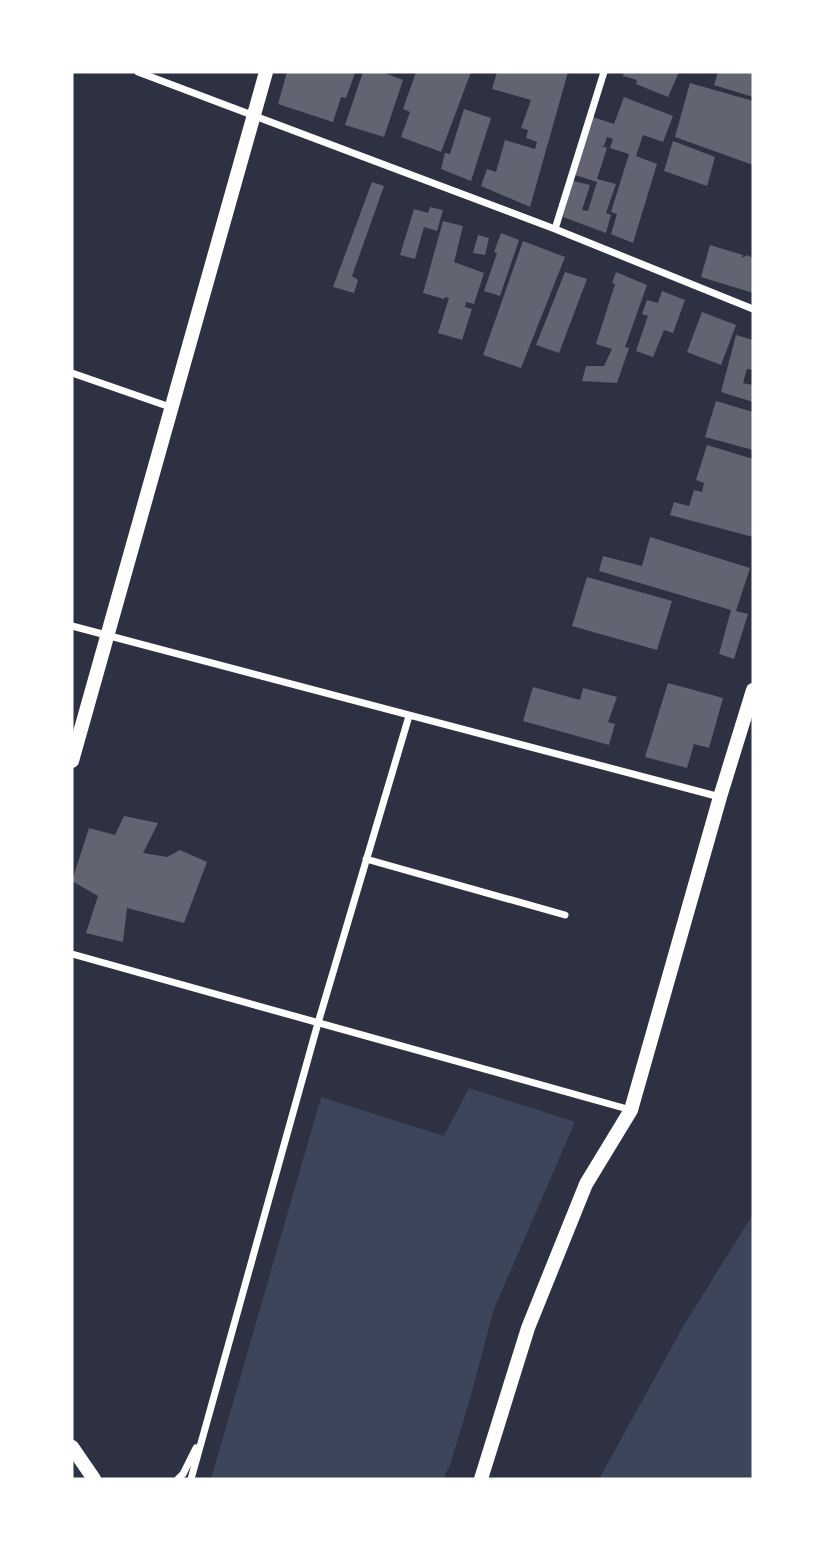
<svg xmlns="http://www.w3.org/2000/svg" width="825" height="1551" font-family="'Exo 2',sans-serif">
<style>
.green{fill:#3c4559}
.building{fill:#626471}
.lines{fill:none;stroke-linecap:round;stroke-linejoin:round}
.minor{stroke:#fff;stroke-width:7}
.secondary{stroke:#fff;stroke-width:14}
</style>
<rect width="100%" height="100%" fill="#2d3142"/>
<!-- green -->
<path class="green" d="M469 1088 575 1122 494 1309 470 1399 450 1465 443 1479H211L321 1097 444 1136Z
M753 1214V1479H599L684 1325Z"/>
<!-- building -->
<path class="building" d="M287 72 355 73 346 98 341 97 333 122 278 104Z
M363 72H382L403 80 384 137 345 125Z
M416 72H471L441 152 401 137 410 112 403 109Z
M497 72H568L530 207 481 186 487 169 496 172 505 140 535 149 537 142 526 138 528 130 521 128 531 100 492 89Z
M624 72H679L668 97 636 84 637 80 623 76Z
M718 72H753V97L714 85Z
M690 83 753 101V165L675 137Z
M624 97 673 116 663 142 643 135 636 156 657 164 633 243 611 234 617 214 611 212 629 154 610 148 613 139 607 137 604 146 599 145 607 148 597 179 616 184 606 213 611 215 606 233 563 217 573 181 590 185 582 210 588 211 597 182 575 175 593 117 614 124Z
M464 109 491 118 471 181 441 169 445 153 450 154Z
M673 141 715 157 707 186 664 171Z
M372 182 384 186 352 276 358 280 354 293 333 287Z
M430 207 443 210 437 231 424 227 415 259 400 255 414 209 428 213Z
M443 221 463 226 454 262 484 273 474 304 466 302 465 307 472 309 462 340 438 333 449 298 445 297 444 299 423 293Z
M501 233 519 240 500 296 484 291 497 253 494 252Z
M478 235 489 238 485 255 473 253Z
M523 241 565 257 521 368 483 355Z
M710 245 743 255 742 258 747 255 753 258V293L701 277Z
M565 272 587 279 559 353 536 345Z
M616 272 647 285 625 347 629 348 617 383 582 381 586 366H604L612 349 596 344 615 284 612 283Z
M662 291 685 300 673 333 664 330 653 357 636 351 648 316 642 314 647 300 658 303Z
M702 312 736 325 721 365 687 352Z
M736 335 753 340V370L747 369 743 383 753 385V402L721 392Z
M716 401 753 412V450L705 437Z
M707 445 753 459V537L670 515 674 502 689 506 694 490 702 492 704 483 696 480Z
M650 537 750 568 736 611 748 614 734 659 719 654 731 610 599 571 603 556 642 566Z
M587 577 672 601 657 650 572 626Z
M668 683 723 698 709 748 694 744 687 768 645 757Z
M533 687 580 700 583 688 617 697 608 722 615 724 609 745 523 721Z
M124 816 158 823 143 853 167 857 180 850 207 862 184 923 127 908 123 942 86 933 98 896 72 881 89 828 115 835Z"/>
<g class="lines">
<!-- minor -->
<path class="minor" d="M138 72 555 229 753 309
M555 229 604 72
M72 373 170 407
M72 626 720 797
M366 859 565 915
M72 954 631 1110
M178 1479 183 1474 196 1448
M191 1479 318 1023 409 716"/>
<!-- secondary -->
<path class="secondary" d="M72 761 266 72
M72 1447 94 1479
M481 1479 528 1328 586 1184 631 1110 720 797 753 690"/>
</g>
<!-- border -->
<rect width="825" height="1551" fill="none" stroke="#ffffff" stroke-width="147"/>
</svg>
